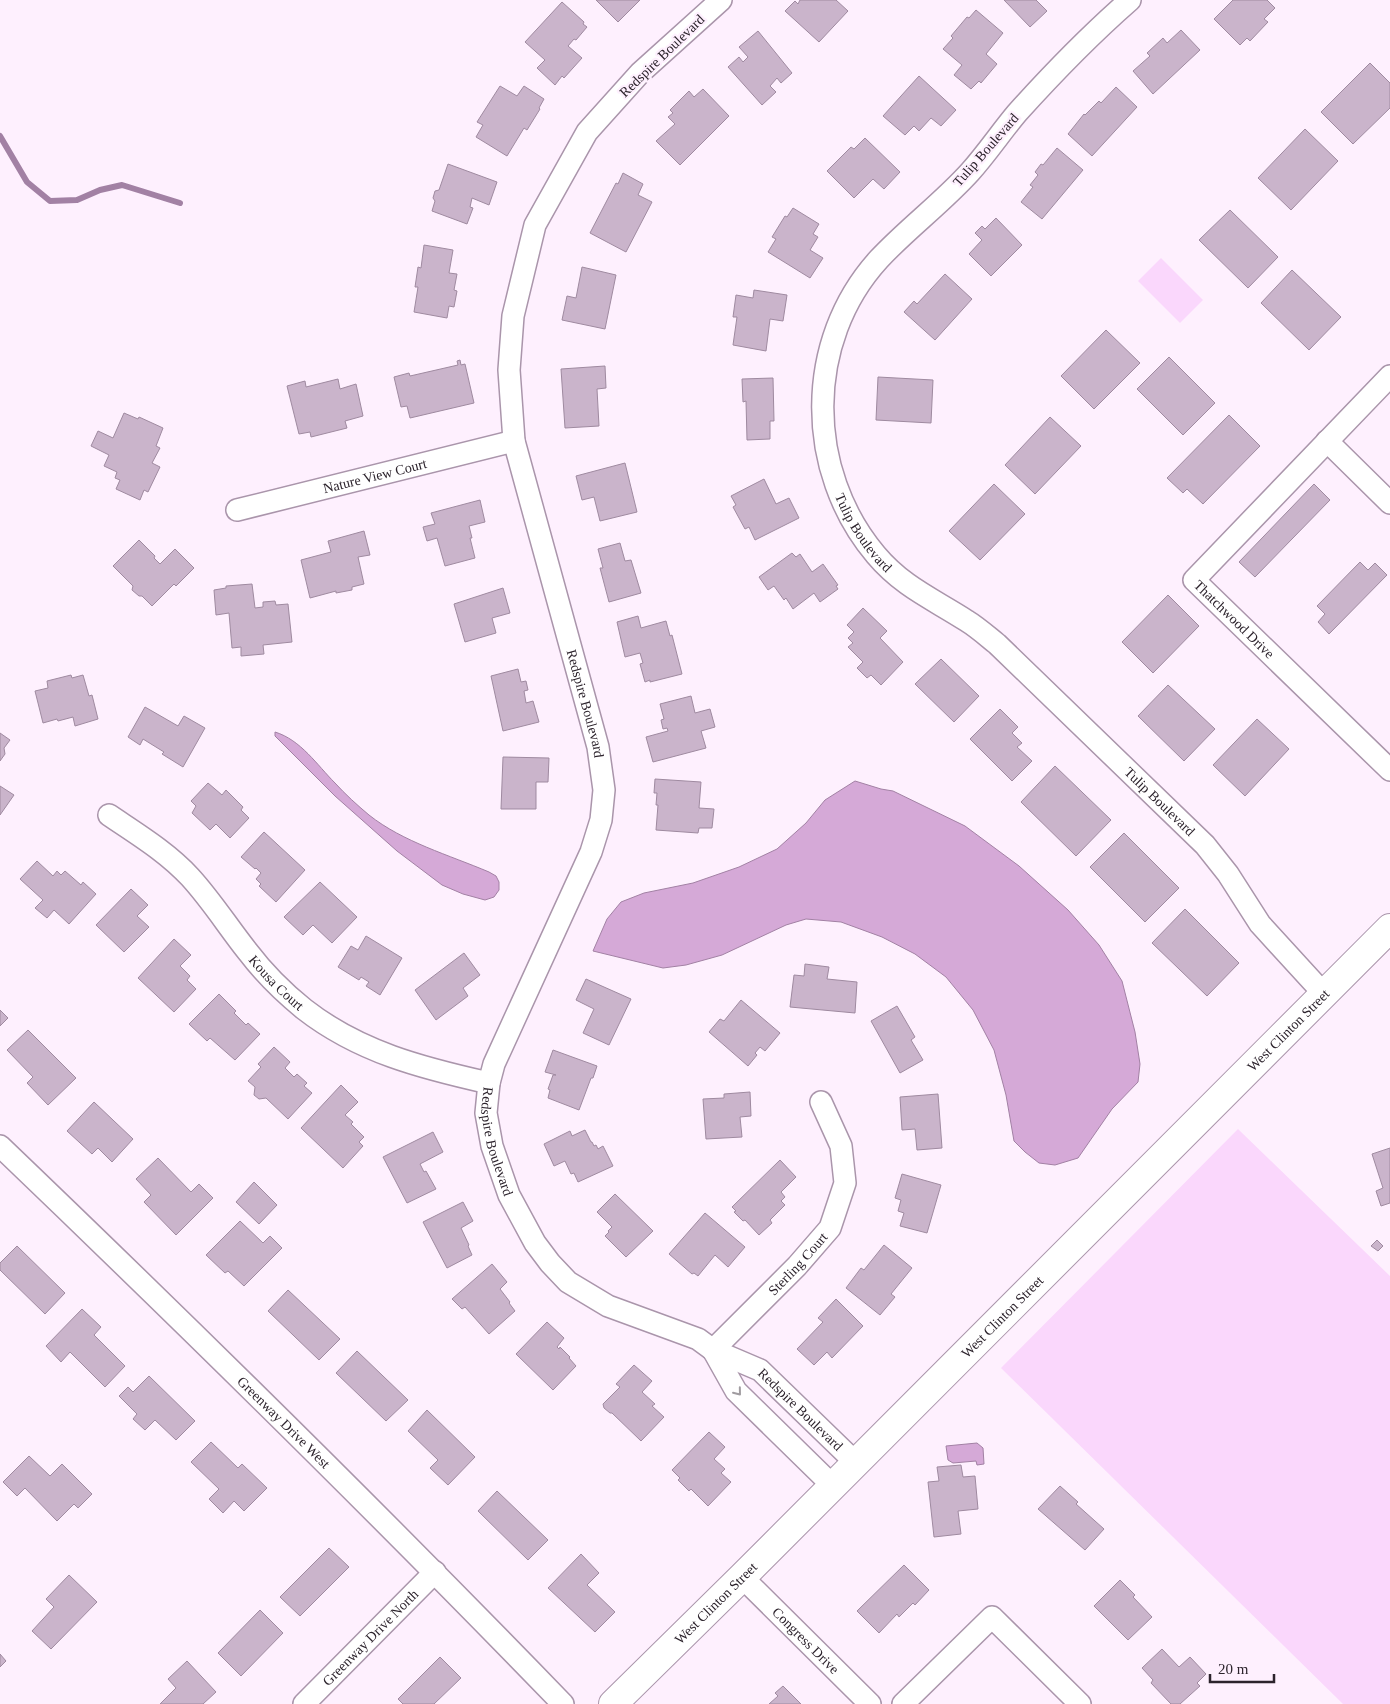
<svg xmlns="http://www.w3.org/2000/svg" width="1390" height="1704" font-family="Georgia,serif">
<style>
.green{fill:#fad7fc}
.water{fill:#d5a9d7;stroke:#a281a4}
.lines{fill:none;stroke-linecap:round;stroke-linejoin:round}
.stream{stroke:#a281a4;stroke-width:6}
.building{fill:#cab4cb;stroke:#9f8aa0}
.minor-casing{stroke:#aa95ab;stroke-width:24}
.tertiary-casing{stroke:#aa95ab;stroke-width:30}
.minor{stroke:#fff;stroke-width:21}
.tertiary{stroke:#fff;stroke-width:28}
.oneway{stroke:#a09ca0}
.labels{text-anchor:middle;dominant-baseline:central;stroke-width:4.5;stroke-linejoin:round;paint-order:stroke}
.street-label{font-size:14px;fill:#2c232c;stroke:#fef0fe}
</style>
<rect width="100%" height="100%" fill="#fef0fe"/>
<!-- green -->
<path class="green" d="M1161 258 1203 300 1180 323 1138 281Z
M1238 1129 1390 1276V1704H1343L1001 1368Z"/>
<!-- water -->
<path class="water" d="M275 732C301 740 317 765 335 783 345 794 357 805 369 815 403 842 449 855 489 872L496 876 499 882V890L494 897 485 900 463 894 442 885 397 851 335 796 275 736Z
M855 781 881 789 893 791 965 826 1019 866 1068 910 1099 945 1122 981 1135 1032 1140 1064 1138 1082 1112 1109 1078 1158 1055 1165 1039 1163 1025 1152 1014 1141 1006 1095 994 1050 973 1010 946 977 915 954 882 937 841 922 806 919 786 925 722 955 686 965 663 968 593 951 607 919 621 902 644 893 693 883 739 867 777 849 806 823 825 800Z
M977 1443 983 1448 984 1464 977 1465 976 1461 953 1463 948 1460 946 1446Z"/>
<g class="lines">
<!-- stream -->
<path class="stream" d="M0 136 27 182 50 201 77 200 100 190 122 185 180 203"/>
</g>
<!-- building -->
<path class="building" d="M596 0H640L618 22Z
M800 0H836L848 11 819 42 785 11 795 1 798 4Z
M1004 0H1036L1047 11 1030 27Z
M1233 0H1267L1275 8 1264 19 1268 22 1250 41 1247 38 1240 45 1214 19Z
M562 2 584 22 583 24 587 27 576 40 574 39 568 46 582 58 564 78 562 76 555 85 537 68 545 60 525 42Z
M976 10 1003 33 986 54 997 64 981 83 979 81 971 89 954 75 962 65 943 49 953 38 951 36 967 17 969 18Z
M1181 30 1200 50 1153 94 1133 71 1150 56 1147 53 1163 38 1167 43Z
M758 31 792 73 781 83 777 78 770 86 776 92 762 105 728 67 739 57 743 62 748 57 739 47Z
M1370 63 1390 83V108L1353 144 1321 112Z
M919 76 956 110 941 126 931 118 919 131 914 126 905 135 883 116Z
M500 86 517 96 524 86 544 99 539 108 540 109 527 130 524 128 507 156 476 137 483 125 477 122Z
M1116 87 1137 107 1092 156 1068 134 1084 114 1085 115 1099 101 1101 103Z
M703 89 729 116 680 165 656 141 675 124 668 117 673 113 670 110 689 91 694 97Z
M1305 129 1338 161 1291 210 1258 178Z
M865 138 900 172 884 189 873 179 854 198 827 171 851 147 854 149Z
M1057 148 1083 170 1042 219 1021 202 1033 187 1030 185 1038 175 1035 172 1041 164 1043 165Z
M448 164 497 182 489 205 472 198 470 207 473 208 467 224 432 211 435 201 433 198 435 191 439 190Z
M623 173 643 184 638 195 652 202 626 252 590 233 616 183 618 184Z
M793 208 819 224 813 234 818 237 810 250 823 258 810 278 768 252 776 239 772 237 785 216 787 217Z
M1230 210 1278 257 1248 288 1199 240Z
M996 218 1022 245 991 276 969 254 982 240 975 233 982 226 985 229Z
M424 245 453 250 449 273 457 274 454 290 457 291 454 307 449 306 447 318 414 312 418 287H415L418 267 421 268Z
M582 267 616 275 605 329 562 320 567 296 576 298Z
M1292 270 1341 317 1309 350 1261 303Z
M945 274 972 299 935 340 904 312 914 301 917 304Z
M754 290 787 295 783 321 770 319 766 351 733 345 737 317H733L736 295 753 298Z
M1106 330 1140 363 1094 409 1061 376Z
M1169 357 1215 403 1183 435 1137 389Z
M460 360 461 365 465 364 474 403 410 418 407 406 401 407 394 377 409 373 410 376 458 365 457 361Z
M605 366 606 388 597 389 599 426 565 428 561 369Z
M878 377 933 380 931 423 876 420Z
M773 378 774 421H770V439L747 440 746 401 743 402 742 379Z
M338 379 340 389 356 384 363 416 345 421 347 428 311 437 310 432 299 434 287 386 305 381 306 387Z
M124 413 138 419 139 417 163 428 156 446 160 448 152 463 160 467 148 492 144 490 140 500 116 489 120 480 115 478 117 472 104 466 109 455 91 446 98 431 113 438Z
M1229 415 1260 446 1203 504 1187 489 1183 493 1167 478Z
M1050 417 1081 446 1035 494 1005 465Z
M625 463 637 512 600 521 594 497 582 500 576 476Z
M764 479 776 504 789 498 799 518 755 540 749 527 745 529 733 507 736 505 731 496Z
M994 484 1025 514 980 560 949 531Z
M1314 484 1330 500 1255 577 1239 562Z
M480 500 485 522 469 526 472 538H470L475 558 445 566 437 538 427 541 423 527 435 524 431 513Z
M364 531 370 555 358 557 364 584 352 587V590L336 593V591L310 598 301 560 331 552 328 541Z
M139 540 155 556 154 558 160 564 175 549 194 568 176 586 174 584 152 606 142 596H139L132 590 133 586 113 566Z
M620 543 625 561 631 560 641 593 609 602 600 568H603L598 549Z
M792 553 796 557 800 554 812 572 823 564 838 585 836 586 838 589 820 602 814 593 793 609 786 598 784 600 774 586 768 590 759 577Z
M1360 562 1368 570 1375 563 1387 575 1329 634 1318 622 1325 614 1317 606Z
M252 584 255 608 263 607V602L275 601 276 605 288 604 292 642 263 645 264 654 241 656V647L232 648 229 613 216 615 214 590 226 588V586Z
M503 588 510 613 492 618 496 633 465 642 454 604Z
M1168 595 1199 626 1153 673 1122 642Z
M863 608 887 631 880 638 903 662 881 685 871 675 867 678 857 668 863 662 848 647 853 643 848 638 854 632 847 625Z
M638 616 641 628 666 621 670 636 672 635 682 674 650 682V680L645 682 640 664 643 663 640 653 625 657 617 622Z
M941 659 979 696 954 722 915 684Z
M518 669 521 682 526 681 528 690 524 691 526 703 533 701 539 722 503 731 491 676Z
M71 675 72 678 83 675 89 696 92 695 98 719 75 726 73 717 58 721 57 719 43 723 35 691 48 688 47 681Z
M1168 685 1215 729 1184 761 1138 716Z
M691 696 695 713 710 709 715 727 701 731 706 748 653 762 646 737 668 731 667 728 663 729 661 720 664 719 660 704Z
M145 707 178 726 184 716 205 728 183 767 162 754 164 752 143 739 140 745 128 737Z
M1000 709 1018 727 1012 733 1022 743 1017 747 1032 761 1012 781 970 739Z
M1257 719 1289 749 1245 796 1213 765Z
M0 733 10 740 4 748 5 754 0 761Z
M503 757 549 758 548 782H536V809H501Z
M1055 766 1111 820 1076 856 1021 802Z
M655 779 701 782 699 808 714 809 712 828H699L698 833 656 830 658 805H656L657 793H654Z
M208 783 222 795 226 790 243 807 241 810 249 818 230 838 216 824 210 830 192 813 196 806 191 801Z
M0 786 14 795 0 815Z
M264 832 305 870 276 902 259 886 261 884 256 879 261 873 256 868 255 869 241 857Z
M1124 833 1179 888 1145 922 1090 867Z
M37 861 53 876 57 871 61 875 65 871 81 885 83 882 96 894 69 924 54 910 47 918 35 908 43 900 20 879Z
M320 882 357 917 332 943 313 925 303 935 284 917Z
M131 889 148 905 137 916 149 927 124 952 96 925Z
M1185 909 1239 963 1207 996 1152 943Z
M366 936 402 958 380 995 366 986 369 982 361 977 359 980 338 967 351 946 358 950Z
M174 939 191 955 180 966 190 976 187 980 196 989 174 1012 138 978Z
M464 953 480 975 463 988 468 996 436 1020 415 990Z
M805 964 829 967 827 979 857 982 855 1013 790 1007 794 975 804 976Z
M586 979 631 999 609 1045 583 1033 594 1009 576 1000Z
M219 994 236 1011 234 1013 246 1025 248 1023 260 1034 235 1060 210 1038 207 1041 189 1024Z
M741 1000 780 1033 765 1051 760 1047 755 1053 757 1055 748 1066 709 1032 720 1019 724 1021Z
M897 1006 915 1037 911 1040 923 1060 900 1073 871 1021Z
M0 1010 8 1018 0 1026Z
M28 1030 76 1078 48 1105 27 1083 33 1077 7 1050Z
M274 1047 290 1062 285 1068 294 1077 297 1074 307 1083 304 1086 312 1093 288 1119 266 1098 259 1099 254 1095 255 1087 248 1081 261 1067 258 1064Z
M553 1050 597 1066 593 1078H591L579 1110 548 1098 550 1090 548 1089 553 1075H556L545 1072Z
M341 1085 358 1102 345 1115 353 1122 351 1124 364 1137 359 1142 363 1146 343 1168 301 1128Z
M750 1092 751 1116 740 1117 742 1137 706 1139 703 1099 724 1098V1094Z
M938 1094 942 1148 917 1150 915 1129 902 1130 900 1097Z
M94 1102 133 1139 112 1162 98 1148 92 1154 67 1131Z
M585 1130 591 1142H592L594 1146 596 1145 598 1149 603 1146 613 1166 578 1182 574 1173 571 1174 565 1161 554 1166 544 1144 570 1131 572 1136Z
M433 1132 443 1152 420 1164 424 1172 426 1171 436 1189 407 1203 383 1157Z
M1390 1148V1203L1381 1206 1376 1191 1383 1188 1372 1154Z
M158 1158 191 1192 199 1184 213 1198 176 1235 144 1202 151 1195 136 1179Z
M780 1160 796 1177 781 1192 785 1197 781 1201 785 1205 770 1220 772 1223 759 1235 745 1220 743 1221 734 1212 736 1211 732 1207Z
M902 1174 941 1185 927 1233 900 1226 904 1213 898 1211 901 1200 895 1198Z
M254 1182 277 1205 259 1224 236 1202Z
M615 1194 653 1231 626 1257 605 1236 609 1232 608 1231 612 1227 597 1212Z
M463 1202 473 1221 461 1228 469 1245 468 1246 472 1255 447 1268 423 1222Z
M705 1213 745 1247 728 1267 715 1255 698 1276 694 1273 692 1274 669 1254Z
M240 1221 263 1243 270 1236 282 1248 244 1286 228 1271 225 1273 206 1255Z
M1377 1240 1383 1246 1378 1251 1371 1246Z
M884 1245 912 1268 891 1294 895 1297 880 1315 846 1288 861 1268 864 1270Z
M17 1246 65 1293 45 1314 0 1270V1263Z
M492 1264 507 1282 500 1289 510 1302 509 1303 515 1311 489 1334 465 1307 462 1309 452 1299Z
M288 1290 340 1339 319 1360 268 1311Z
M836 1299 863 1326 832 1358 827 1352 814 1365 797 1349 823 1322 818 1318Z
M82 1309 101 1327 94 1335 125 1366 105 1387 70 1352 61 1362 46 1346Z
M547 1322 564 1338 557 1347 559 1349 560 1347 570 1357 569 1358 576 1366 553 1390 516 1354Z
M357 1351 408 1400 386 1421 336 1373Z
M634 1365 652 1381 642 1392 655 1404 652 1406 664 1417 641 1441 612 1413H610L604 1408 603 1404 620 1387 616 1384Z
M149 1376 195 1421 176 1440 155 1420 145 1430 133 1419 137 1414 119 1396 128 1387 133 1392Z
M427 1410 475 1457 448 1485 430 1468 438 1460 408 1431Z
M709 1432 725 1447 714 1459 725 1469 721 1473 731 1482 708 1506 691 1489 689 1491 678 1480 680 1478 672 1470Z
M211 1442 238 1468 242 1464 267 1488 244 1511 234 1501 223 1513 209 1499 219 1489 191 1462Z
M29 1456 50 1476 62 1464 92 1494 78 1508 74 1504 57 1521 25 1488 17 1496 3 1482Z
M961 1465 963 1477 975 1476 978 1509 958 1511 961 1534 934 1537 928 1482 939 1481 937 1467Z
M1060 1486 1078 1502 1076 1504 1104 1529 1085 1550 1038 1509Z
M497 1491 548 1540 528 1560 478 1511Z
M329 1548 349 1567 300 1616 280 1597Z
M581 1554 599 1573 587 1585 615 1612 595 1632 548 1588Z
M904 1565 929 1590 915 1605 913 1603 899 1617 897 1614 879 1633 857 1611Z
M69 1575 97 1602 51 1649 32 1631 54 1607 46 1599Z
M1120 1580 1135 1595 1133 1597 1152 1617 1128 1640 1094 1606Z
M260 1610 283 1633 241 1676 218 1653Z
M1162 1649 1179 1667 1190 1657 1206 1674 1197 1683 1200 1686 1180 1704H1171L1151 1683 1153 1680 1142 1668Z
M0 1654 6 1661 0 1667Z
M440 1657 461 1678 434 1704H403L398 1699Z
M187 1661 216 1692 203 1704H160L176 1688 168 1679Z
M783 1686 801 1704H769L778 1696 775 1693Z"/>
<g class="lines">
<!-- minor casing -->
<g class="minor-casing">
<g id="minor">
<path id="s1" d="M721 0 640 73 587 132 535 225 513 316 509 370 514 441 598 747 604 790 601 820 591 852 494 1064 489 1083 486 1113 492 1146 509 1195 535 1243 550 1263 568 1282 608 1306 698 1339 713 1350 760 1370 856 1463"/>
<path id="s2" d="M1130 0C1090 35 1053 73 1017 113 1001 132 987 153 970 172 942 203 908 228 879 259 804 341 805 471 876 555 903 587 933 599 967 621 977 627 987 636 997 644L1205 845 1228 874 1260 924 1324 994"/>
<path id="s3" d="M1390 376 1194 580 1390 770"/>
<path d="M1327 441 1390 503"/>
<path id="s4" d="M237 510 514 441"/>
<path id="s5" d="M109 815C137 834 167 852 190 877 212 901 228 927 248 952 264 973 283 992 304 1009 359 1052 422 1068 489 1083"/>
<path id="s6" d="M0 1146C191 1329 379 1514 563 1704"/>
<path id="s7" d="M713 1350 797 1266 830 1228 845 1183 841 1146 821 1102"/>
<path d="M713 1350 736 1391 833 1486"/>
<path id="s8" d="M742 1577 870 1704"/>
<path id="s9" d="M304 1704 435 1572"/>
<path d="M903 1704 992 1617 1080 1704"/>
</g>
</g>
<!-- tertiary casing -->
<g class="tertiary-casing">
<g id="tertiary">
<path id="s10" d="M613 1704 742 1577 1390 928"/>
</g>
</g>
<!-- minor -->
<use href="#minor" class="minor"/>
<!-- tertiary -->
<use href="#tertiary" class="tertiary"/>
</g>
<!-- one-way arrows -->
<defs><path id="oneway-chevron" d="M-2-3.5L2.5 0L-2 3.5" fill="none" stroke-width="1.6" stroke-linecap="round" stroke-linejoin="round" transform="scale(1.25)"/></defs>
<use class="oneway" href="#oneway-chevron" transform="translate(738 1392) rotate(51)"/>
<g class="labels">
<!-- street labels -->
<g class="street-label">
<text transform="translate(662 56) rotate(-44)">Redspire Boulevard</text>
<text transform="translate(986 150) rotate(-49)">Tulip Boulevard</text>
<text stroke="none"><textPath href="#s4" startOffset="142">Nature View Court</textPath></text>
<text stroke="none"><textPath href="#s2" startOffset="658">Tulip Boulevard</textPath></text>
<text stroke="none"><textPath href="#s3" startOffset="339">Thatchwood Drive</textPath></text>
<text stroke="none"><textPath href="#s1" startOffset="786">Redspire Boulevard</textPath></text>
<text stroke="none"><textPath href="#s2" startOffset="1061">Tulip Boulevard</textPath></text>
<text stroke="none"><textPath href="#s5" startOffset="239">Kousa Court</textPath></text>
<text stroke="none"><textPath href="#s10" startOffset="954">West Clinton Street</textPath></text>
<text stroke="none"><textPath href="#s1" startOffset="1251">Redspire Boulevard</textPath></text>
<text stroke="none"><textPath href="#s7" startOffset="121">Sterling Court</textPath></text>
<text stroke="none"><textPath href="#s10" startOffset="549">West Clinton Street</textPath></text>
<text stroke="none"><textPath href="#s1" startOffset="1681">Redspire Boulevard</textPath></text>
<text stroke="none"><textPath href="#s6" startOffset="396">Greenway Drive West</textPath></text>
<text stroke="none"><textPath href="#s10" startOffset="144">West Clinton Street</textPath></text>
<text stroke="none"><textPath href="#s9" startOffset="94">Greenway Drive North</textPath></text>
<text stroke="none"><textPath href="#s8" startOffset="90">Congress Drive</textPath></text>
</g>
</g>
<!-- scale -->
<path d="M1210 1674v8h64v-8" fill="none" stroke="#2c232c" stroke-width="2.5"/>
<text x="1218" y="1674" font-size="15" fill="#2c232c" stroke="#fef0fe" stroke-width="4" paint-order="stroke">20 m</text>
</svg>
